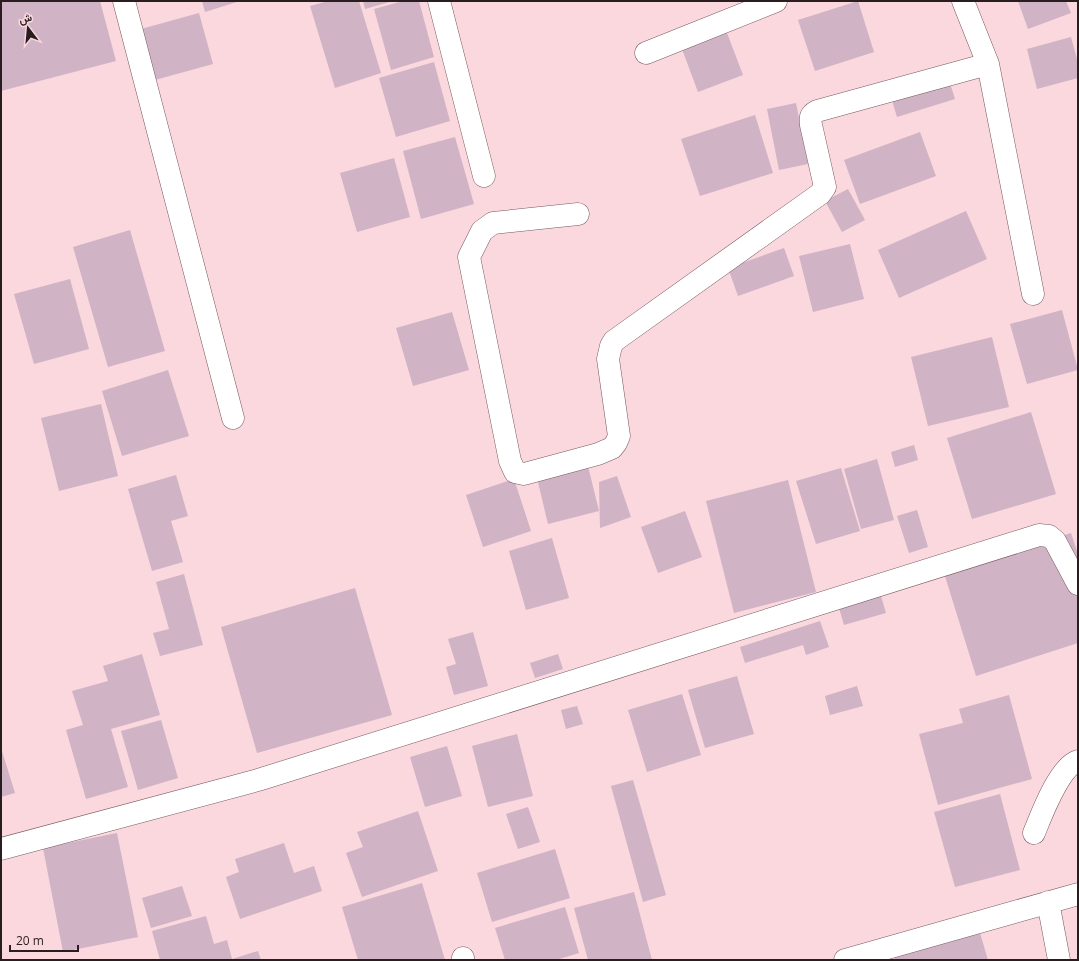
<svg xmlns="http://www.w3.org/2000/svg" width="1079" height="961" font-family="'Open Sans',Vazirmatn,sans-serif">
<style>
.building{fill:#d0b3c5}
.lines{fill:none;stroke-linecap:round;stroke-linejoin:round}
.minor-casing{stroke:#77595f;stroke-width:23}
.minor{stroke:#fff;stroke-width:22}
</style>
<rect width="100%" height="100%" fill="#fbd7de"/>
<!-- building -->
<path class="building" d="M1 1H100L116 61 1 91Z
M202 1H240L205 12Z
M328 1H359L381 73 335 88 310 6Z
M363 1H393L365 9Z
M403 1H419L434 57 391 70 374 9Z
M858 1 874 52 815 71 798 20Z
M1018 1H1066L1071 13 1028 29Z
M199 13 213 64 155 80 141 29Z
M727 33 743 75 698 92 682 49Z
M1071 37 1078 63V78L1037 89 1027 49Z
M434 62 450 121 396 137 379 78Z
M949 80 955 99 897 117 891 97Z
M796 103 808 164 779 170 767 109Z
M755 115 773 173 700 196 681 139Z
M920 132 936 176 860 204 844 160Z
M455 137 474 204 421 219 403 151Z
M394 158 410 217 357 232 340 173Z
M848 189 865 220 842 232 825 201Z
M966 211 987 259 899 298 878 250Z
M130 230 165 351 108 367 73 247Z
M850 244 864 299 813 312 799 256Z
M784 248 794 276 738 296 728 268Z
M70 279 89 349 34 364 14 294Z
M1062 310 1078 370 1027 384 1010 324Z
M452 312 469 370 413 386 396 328Z
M992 337 1009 407 928 426 911 357Z
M168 370 189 436 122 456 102 391Z
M101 404 118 476 59 491 41 418Z
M1031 412 1056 494 972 519 947 438Z
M914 445 918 460 895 467 891 452Z
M877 459 894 520 861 529 844 469Z
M587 462 599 511 548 524 536 474Z
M841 468 860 531 816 544 796 481Z
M176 475 188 516 171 521 183 562 152 571 128 489Z
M617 476 631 517 600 528 599 482Z
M514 479 531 531 483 547 466 495Z
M788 480 816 592 734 613 706 501Z
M917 510 928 547 909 553 897 516Z
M685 511 702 557 658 573 641 527Z
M1071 533 1078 554V643L976 676 944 573Z
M552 538 569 598 526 610 509 551Z
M184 574 203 645 160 656 153 633 169 629 156 582Z
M355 588 392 715 257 753 221 627Z
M881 596 886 613 844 625 839 608Z
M820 621 829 647 806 655 803 645 745 663 740 647Z
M473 632 488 686 454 695 446 667 456 664 448 639Z
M142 654 160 715 111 729 128 787 86 799 66 730 83 725 72 691 108 681 103 666Z
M558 654 563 669 535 678 530 663Z
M737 676 754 734 705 748 688 690Z
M857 686 863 706 830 715 825 696Z
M682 694 701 755 647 772 628 710Z
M1009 695 1032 779 938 805 919 734 963 723 959 709Z
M577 706 583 724 566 729 561 710Z
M161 720 178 778 138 790 121 731Z
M517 734 533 796 488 807 472 746Z
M447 746 462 796 425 807 410 757Z
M1 748 15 793 1 797Z
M633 780 666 895 643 902 611 786Z
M1000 794 1020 870 955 887 934 812Z
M528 807 540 842 518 849 506 814Z
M418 811 438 871 362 897 346 853 363 847 357 832Z
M117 833 138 937 63 952 43 848Z
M284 843 294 873 314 866 322 891 240 919 226 877 239 872 235 859Z
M555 849 570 898 492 922 477 873Z
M422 883 445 960H358L342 907Z
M182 886 192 916 151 928 142 898Z
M634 892 652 960H588L574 908Z
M565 907 579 953 556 960H505L495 928Z
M206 916 214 944 227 940 232 959 258 951 261 960H160L152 931Z
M975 916 988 960H895L890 942Z"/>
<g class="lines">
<!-- minor casing -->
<g class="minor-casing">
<path id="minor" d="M124 1 233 418
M439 1 484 176
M963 1 988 64 1033 294
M646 53 776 1
M578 214 493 223 482 231 469 257 510 461 515 472 524 474 598 454 612 448 616 443 619 436 608 359 611 346 614 341 820 194 825 187 811 125C810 117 810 115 817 111L988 64
M1034 833C1041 816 1059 767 1078 761
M1 849 258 780 1039 535 1049 536 1055 541 1078 584
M1048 902 1059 960
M463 958V960
M845 960 1078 894"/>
</g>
<!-- minor -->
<use href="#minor" class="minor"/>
</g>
<!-- border -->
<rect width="1079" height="961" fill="none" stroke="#291d1f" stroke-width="4"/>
<!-- north arrow -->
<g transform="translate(28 28) rotate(344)" stroke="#fbd7de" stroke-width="3" paint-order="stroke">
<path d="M0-3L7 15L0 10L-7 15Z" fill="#291d1f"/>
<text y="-6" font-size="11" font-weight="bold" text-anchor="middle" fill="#291d1f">ش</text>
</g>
<!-- scale -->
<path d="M10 945v6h68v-6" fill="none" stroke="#291d1f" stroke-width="2"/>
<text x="16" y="945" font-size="12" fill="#291d1f" stroke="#fbd7de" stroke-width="3" paint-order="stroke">20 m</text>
</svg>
